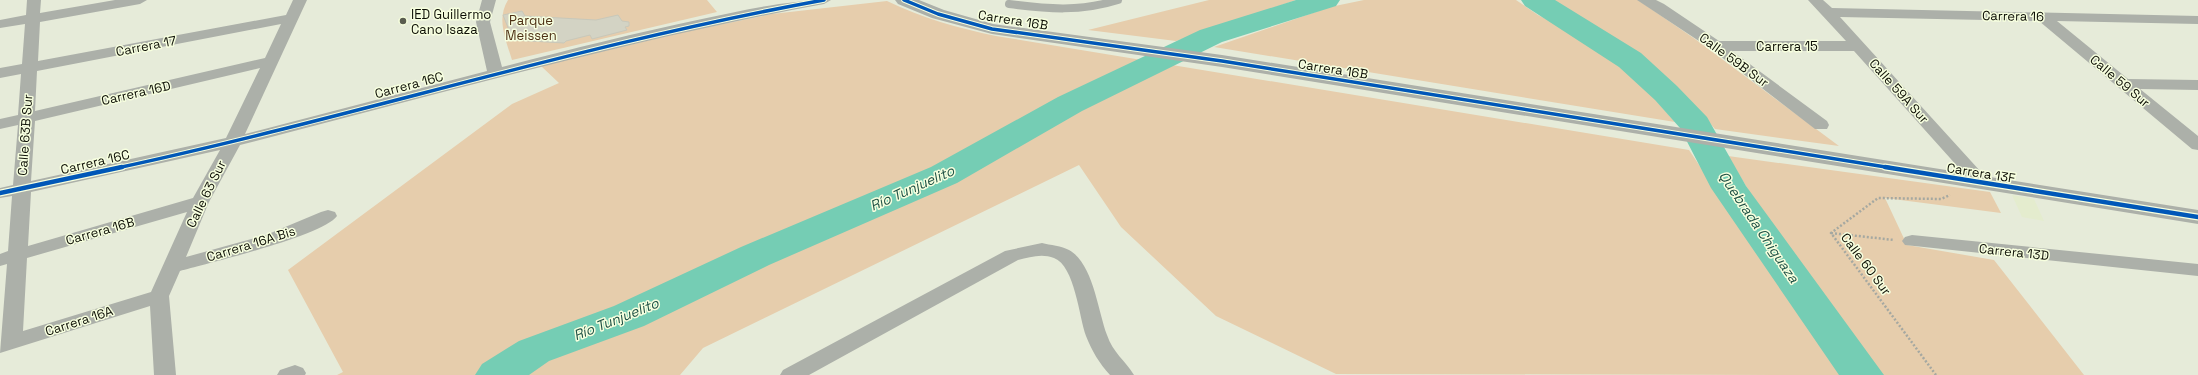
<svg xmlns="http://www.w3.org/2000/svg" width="2198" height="375" font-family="'Space Grotesk',sans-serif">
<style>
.built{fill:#e4ecce}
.green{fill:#e6cdac}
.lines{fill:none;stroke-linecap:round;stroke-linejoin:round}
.river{fill:#75cdb4;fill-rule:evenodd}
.building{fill:#d3d3c4;stroke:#c8c8ba}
.path{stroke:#a5a8a1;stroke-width:2.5;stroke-dasharray:2 2;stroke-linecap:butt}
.service{stroke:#acb0a9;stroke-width:8}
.minor{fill:#acb0a9;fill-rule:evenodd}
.tertiary{fill:#acb0a9;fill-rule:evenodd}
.cycleway-far1-casing{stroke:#f7ffdf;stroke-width:5.5}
.cycleway-casing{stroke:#f7ffdf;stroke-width:7}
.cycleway-far1{stroke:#0057b8;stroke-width:3.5}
.cycleway{stroke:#0057b8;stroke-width:4.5}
.poi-dot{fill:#595c4f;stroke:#f7ffdf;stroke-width:1.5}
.labels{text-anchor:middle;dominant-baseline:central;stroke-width:3;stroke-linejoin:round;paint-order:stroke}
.poi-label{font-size:13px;fill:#0d0f05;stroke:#f7ffdf;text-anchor:start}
.street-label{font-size:13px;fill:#0d0f05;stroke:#f7ffdf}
.park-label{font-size:13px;fill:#4d3014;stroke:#f7ffdf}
.water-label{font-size:14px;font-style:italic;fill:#1e5145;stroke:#f7ffdf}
</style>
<rect width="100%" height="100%" fill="#e6ebd9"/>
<!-- built -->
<path class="built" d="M2012 195 2034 199 2044 221 2022 217Z"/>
<!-- green -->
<path class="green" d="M508 0H707L717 12 512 60C506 40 496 19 508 0Z
M1209 0H1296L1176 41 1088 30Z
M1364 0H1516L1538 15 1592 43 1623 63 1675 122 1214 47 1330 7Z
M1550 0H1638L1695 39 1839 146 1715 129 1689 99 1644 61Z
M887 1C922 18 958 28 996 36L1689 150 1840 375 1336 374 1216 316 1121 227 1079 165 703 348 680 375H337L343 372 288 270 512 104 559 83 541 66 684 32 772 14Z
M1728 156 1990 192 2001 213 1885 198 1907 245 1994 260 2084 375H1883L1773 231Z"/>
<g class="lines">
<!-- river -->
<path class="river" d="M1296 0H1340L1336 6 1222 42 1082 111 957 183 769 265 644 326 549 361 529 375H475L482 364 519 341 614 306 741 247 931 167 1058 97 1200 30Z
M1521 0H1555L1641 53 1677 86 1707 117 1746 186 1884 375H1839L1711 188 1680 128 1655 100 1619 67 1525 6Z"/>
</g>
<!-- building -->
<path class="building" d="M522 11 525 16 596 20 618 15 622 21 629 22V26L625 27 627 30 592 39 590 35 566 41 564 43 513 40 503 15Z"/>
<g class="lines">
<!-- path -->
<path class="path" d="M1831 233 1894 240
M1936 375 1831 233 1878 198 1941 199 1950 195"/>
<!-- service -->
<path class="service" d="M1009 4C1047 9 1081 12 1118 0"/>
<!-- minor -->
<path class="minor" d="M27 0H41L40 13 115 0H147L140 4 40 22 38 61 286 15 293 0H307L245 134 487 71 476 22 482 0H496L490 22 502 67C568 50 635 33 702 19 745 10 787 0 831 0L824 4C626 40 434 96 240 145L209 202 186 257 266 235 321 212 328 210 335 212 337 216C323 236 208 263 180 271L169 296 176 375H154L150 306 0 353 7 264 0 266V254L8 251 12 196 0 198V188L13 185 18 125 0 129V119L18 115 21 74 0 78V68L22 64 25 24 0 28V20L26 15ZM281 24 265 58 35 111 37 71ZM260 68 226 138 31 181 35 121ZM220 150 193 198 28 246 31 192ZM187 212 151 292 23 331 27 258Z
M1637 0H1656L1664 4 1719 41H1846L1808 0H1823L1832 8 2198 16V24L2057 21 2128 79 2198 80V90L2140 89 2198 136V150L2192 149 2039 21 1840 17 1991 183 1988 187 1982 188 1976 187 1854 51H1732L1827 121 1829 125 1827 129H1815L1711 49Z
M1912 235 2198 264V276L1905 245 1902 241 1905 237Z
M1042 243C1050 245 1062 246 1069 250 1093 263 1098 311 1107 335 1113 353 1125 360 1134 375H1110C1099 363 1092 351 1086 336 1079 317 1075 266 1054 258 1042 253 1030 257 1018 260L809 375H780L783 370 1005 251Z
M295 365 303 368 306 373 305 375H277L280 370Z"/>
<!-- tertiary -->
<path class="tertiary" d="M895 0H919L944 10 993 24 1222 55 2198 210V224L1222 67 992 34 932 18 898 4Z"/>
<!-- cycleway-far1 casing -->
<g class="cycleway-far1-casing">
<path id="cycleway-far1" d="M904 0 938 14 992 29 1222 61 1892 168
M117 168C354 117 585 43 824 0"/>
</g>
<!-- cycleway casing -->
<g class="cycleway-casing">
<path id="cycleway" d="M1885 167 2198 217
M0 193 122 167"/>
</g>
<!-- cycleway-far1 -->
<use href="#cycleway-far1" class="cycleway-far1"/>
<!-- cycleway -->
<use href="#cycleway" class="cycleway"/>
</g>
<!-- markers -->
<circle class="poi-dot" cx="403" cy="21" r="4"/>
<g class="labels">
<!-- poi labels -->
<g class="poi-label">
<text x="411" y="14">IED Guillermo<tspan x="411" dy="15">Cano Isaza</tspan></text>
</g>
<!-- street labels -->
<g class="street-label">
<text transform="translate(2013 16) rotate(1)">Carrera 16</text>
<text transform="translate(1013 20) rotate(9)">Carrera 16B</text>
<text transform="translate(146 46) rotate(-11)">Carrera 17</text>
<text x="1787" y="46">Carrera 15</text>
<text transform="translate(1734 60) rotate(36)">Calle 59B Sur</text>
<text transform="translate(1333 69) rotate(9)">Carrera 16B</text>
<text transform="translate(2120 81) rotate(40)">Calle 59 Sur</text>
<text transform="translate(409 85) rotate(-15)">Carrera 16C</text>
<text transform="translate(1899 91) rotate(48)">Calle 59A Sur</text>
<text transform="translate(136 93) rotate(-13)">Carrera 16D</text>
<text transform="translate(25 135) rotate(-86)">Calle 63B Sur</text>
<text transform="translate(95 162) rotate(-13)">Carrera 16C</text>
<text transform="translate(1981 173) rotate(9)">Carrera 13F</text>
<text transform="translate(206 194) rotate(-64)">Calle 63 Sur</text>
<text transform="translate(100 231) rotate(-16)">Carrera 16B</text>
<text transform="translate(251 244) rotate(-17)">Carrera 16A Bis</text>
<text transform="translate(2014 252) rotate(6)">Carrera 13D</text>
<text transform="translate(1866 264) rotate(53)">Calle 60 Sur</text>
<text transform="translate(79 321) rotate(-18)">Carrera 16A</text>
</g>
<!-- park labels -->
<g class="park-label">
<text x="531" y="20">Parque<tspan x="531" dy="15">Meissen</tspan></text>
</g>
<!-- water labels -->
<g class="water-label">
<text transform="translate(912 188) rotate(-24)">Río Tunjuelito</text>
<text transform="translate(1759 227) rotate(56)">Quebrada Chiguaza</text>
<text transform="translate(616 319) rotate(-22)">Río Tunjuelito</text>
</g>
</g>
</svg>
